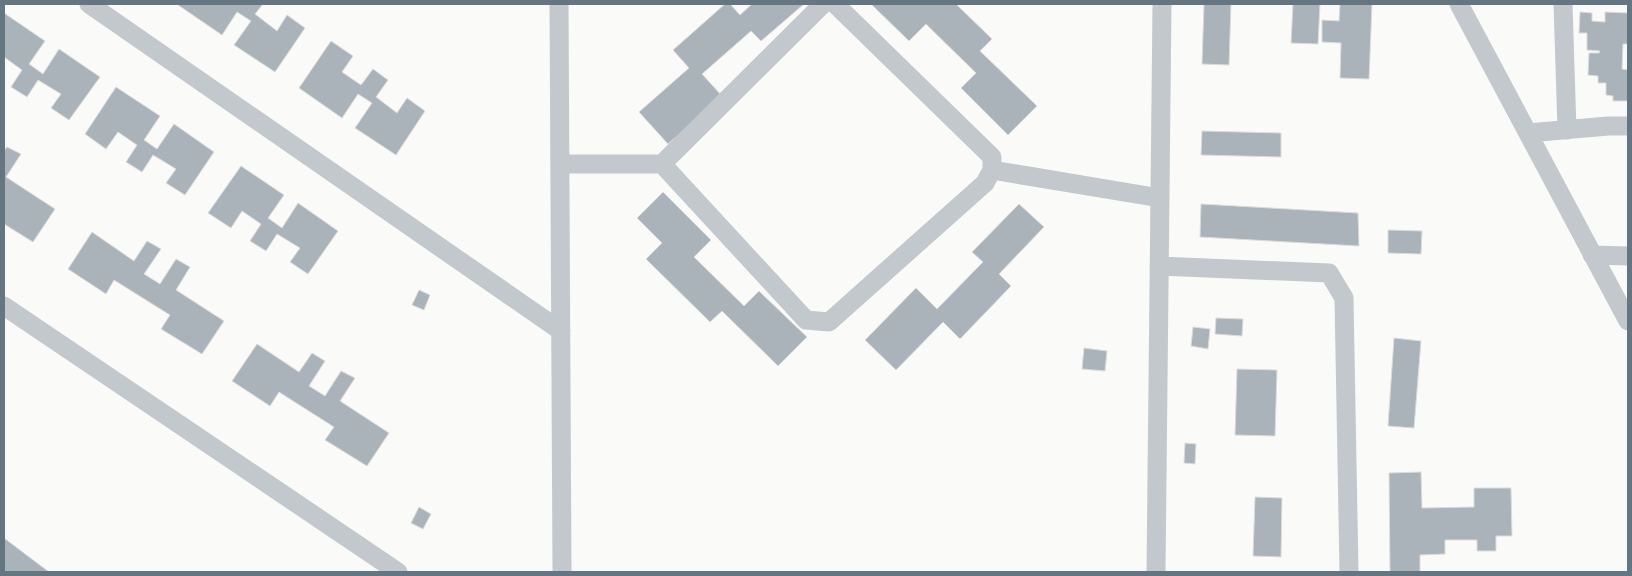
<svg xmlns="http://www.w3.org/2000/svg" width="1632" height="576" font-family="Arial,sans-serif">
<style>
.building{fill:#aab3b9;stroke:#dcdcda}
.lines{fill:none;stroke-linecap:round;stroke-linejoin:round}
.street{stroke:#c3c8cc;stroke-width:19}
</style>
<rect width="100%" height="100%" fill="#fafaf8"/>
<!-- building -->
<path class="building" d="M180 4H263L255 14 277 31 287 15 305 28 275 72 234 45 251 21 237 12 222 35 178 5Z
M725 4H730L740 15 752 4H804L761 41 751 31 702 74 722 96 668 144 639 112 689 68 673 50Z
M871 4H956L992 39 980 51 1037 106 1008 135 961 88 976 73 926 24 909 41Z
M1204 4H1231L1229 65 1202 64Z
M1293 4H1320L1318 44 1291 43Z
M1340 4H1372L1369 79 1340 78 1341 43 1322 42V20L1339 21Z
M1580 12 1592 13V21L1605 22V12L1628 13V44H1623L1622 69 1628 70V101H1613V96L1606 95V83H1598V76L1588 75 1589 53H1599L1600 51 1587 50V33H1579Z
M4 13 45 41 29 64 43 74 59 49 100 77 69 120 51 108 61 94 38 80 27 97 11 87 22 70 4 57Z
M331 41 353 56 342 72 361 85 373 69 388 80 376 97 397 113 407 98 425 111 396 155 355 128 372 103 358 94 342 118 299 88Z
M116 87 160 116 144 140 157 149 174 124 214 152 185 195 166 183 176 169 153 155 142 172 126 162 137 145 118 132 106 149 85 134Z
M1202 131 1281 133V157L1201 155Z
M7 147 21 154 6 177 55 209 33 242 4 224V151Z
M241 166 284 195 268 218 282 228 298 203 338 231 308 274 290 262 300 248 277 234 266 251 250 241 261 224 242 211 231 228 208 213Z
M663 192 711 240 694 257 744 306 759 291 807 337 778 366 722 311 710 322 646 259 662 243 637 218Z
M1019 204 1044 227 999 274 1011 286 960 339 943 322 896 370 865 340 916 288 937 309 983 262 972 252Z
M1201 204 1358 213 1359 246 1200 237Z
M1388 230 1422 231 1421 254 1388 253Z
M92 232 134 261 147 241 161 249 144 274 160 284 176 259 190 267 176 290 224 321 202 354 161 329 170 315 114 280 106 294 68 269Z
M419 290 430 295 424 310 412 305Z
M1216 318 1243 319 1242 336 1215 334Z
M1193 327 1210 329 1208 349 1191 346Z
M1394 338 1421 341 1414 428 1388 426Z
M257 344 299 372 312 353 325 361 309 386 325 396 341 371 355 378 340 401 389 433 367 466 325 440 334 427 279 392 270 406 232 381Z
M1084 348 1107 351 1105 371 1082 369Z
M1237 369 1277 370 1275 436 1235 435Z
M1185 443 1196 444 1195 464 1184 463Z
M1421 472 1422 508 1474 507V488H1511L1512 536H1496V551H1477V540H1445V554L1420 555V572H1390L1389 473Z
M1255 497 1282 498 1281 557 1253 556Z
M419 507 431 514 423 529 411 523Z
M4 538 49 572H4Z"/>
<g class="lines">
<!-- street -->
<path class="street" d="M89 4 561 331
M559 4 562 572
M1459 4 1628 321
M1563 4 1567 130
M1528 133 1608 126H1628
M560 164H662L806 320 829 322 985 183 992 170V157L835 4
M662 164 823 4
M992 170 1160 198
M1592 255 1628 256
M1159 266 1329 273 1344 298 1349 572
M4 306 398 572
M1156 572 1162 4"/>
</g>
<!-- border -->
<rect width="1632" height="576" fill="none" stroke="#657683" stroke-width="10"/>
</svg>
